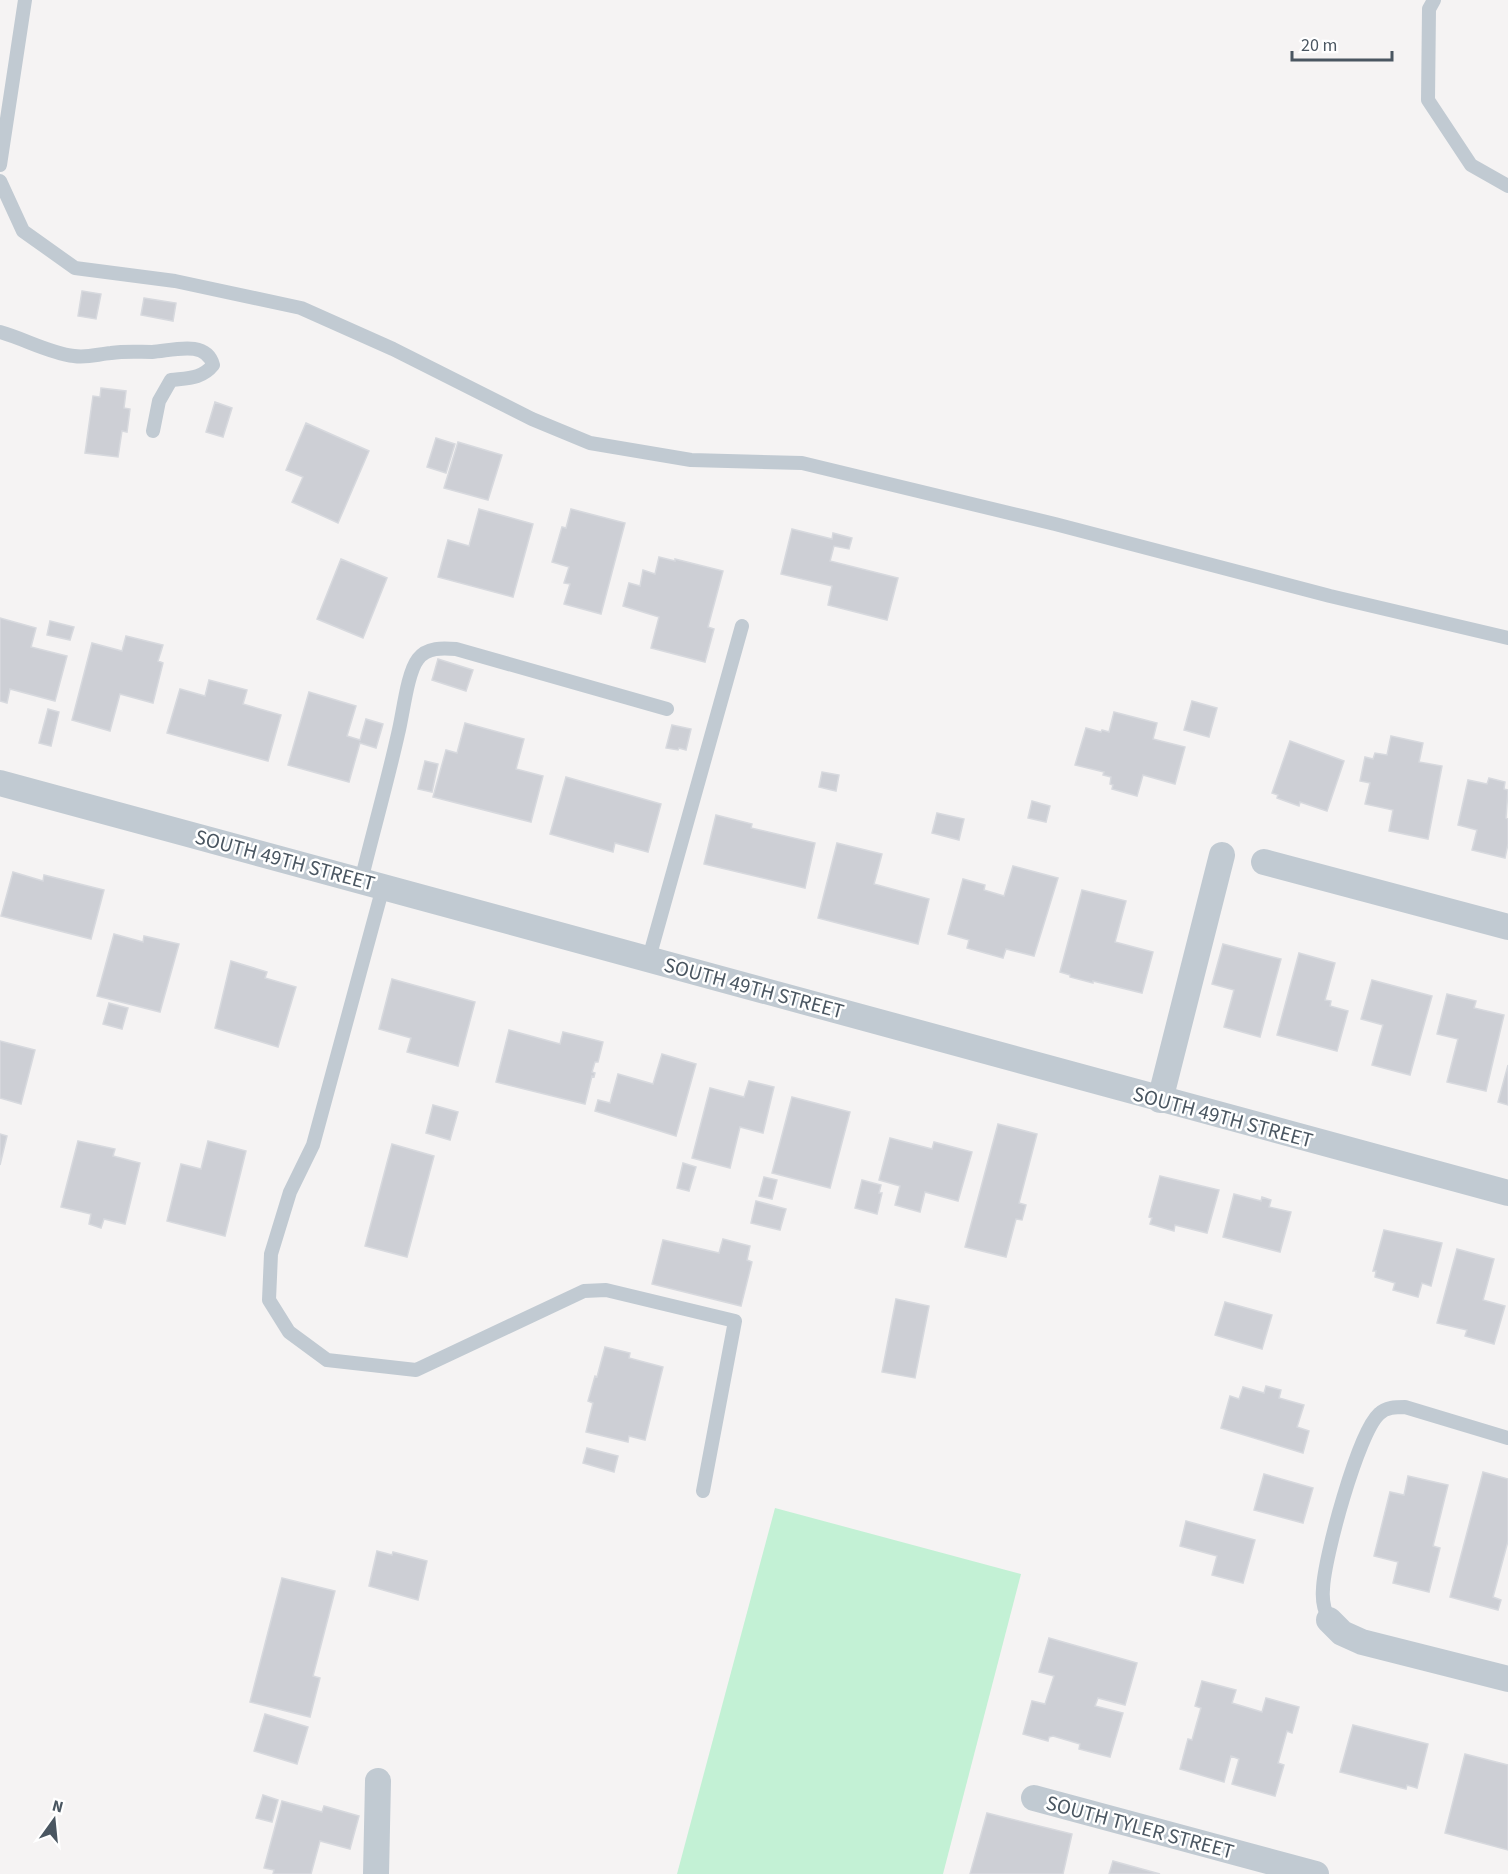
<svg xmlns="http://www.w3.org/2000/svg" width="1508" height="1874" font-family="'Source Sans 3',sans-serif">
<style>
.green{fill:#c3f1d5}
.building{fill:#cdcfd5;stroke:#d7d9de;stroke-width:1.5}
.lines{fill:none;stroke-linecap:round;stroke-linejoin:round}
.service{stroke:#c1cad2;stroke-width:14}
.minor{stroke:#c1cad2;stroke-width:26}
.labels{text-anchor:middle;dominant-baseline:central;stroke-width:5;stroke-linejoin:round;paint-order:stroke}
.street-label{font-size:21px;fill:#4a5661;stroke:#fff}
</style>
<rect width="100%" height="100%" fill="#f5f3f3"/>
<!-- green -->
<path class="green" d="M775 1508 1021 1574 943 1874H677Z"/>
<!-- building -->
<path class="building" d="M82 291 101 294 96 319 78 316Z
M144 298 176 303 173 321 141 315Z
M101 388 126 391 124 408 130 409 127 432 122 431 118 457 85 453 93 396 100 397Z
M215 402 232 408 223 437 206 432Z
M306 423 369 451 338 523 292 502 303 477 286 470Z
M436 438 455 444 446 473 427 467Z
M458 442 502 455 488 500 444 488Z
M479 509 533 524 513 597 438 577 448 540 469 546Z
M571 509 625 523 601 614 564 604 570 584 564 583 569 567 552 562 562 527 566 528Z
M792 529 832 539 833 533 852 538 849 549 834 546 830 561 898 578 887 620 828 605 832 586 781 574Z
M659 557 675 561V559L723 571 708 627 714 629 705 662 651 648 659 617 623 606 629 583 640 586 643 570 655 574Z
M341 559 387 578 363 638 317 619Z
M0 618 36 628 31 647 67 656 55 701 10 689 7 703 0 701Z
M50 621 74 627 70 640 47 635Z
M126 636 163 645 158 661 163 663 153 703 120 694 110 731 72 720 92 643 122 651Z
M438 659 473 670 466 691 432 680Z
M209 680 247 690 243 704 281 715 268 761 167 733 180 689 205 696Z
M309 692 356 706 347 736 360 740 366 719 383 724 376 748 360 743 349 782 288 765Z
M1192 701 1217 708 1209 737 1184 730Z
M48 709 59 712 51 746 39 743Z
M1114 712 1157 723 1153 739 1185 747 1175 784 1143 775 1137 796 1112 789 1113 785 1110 784 1111 777 1103 775 1104 772 1075 765 1086 728 1101 732 1102 730 1109 732Z
M465 723 524 739 516 769 543 776 531 822 433 797 446 750 457 753Z
M672 725 691 729 686 750 679 748 678 750 666 748Z
M1391 736 1423 743 1419 762 1442 766 1428 839 1389 831 1393 810 1365 804 1370 783 1360 781 1365 757 1373 759 1375 753 1387 755Z
M1290 741 1344 761 1327 811 1300 802 1299 806 1277 798 1278 795 1272 793Z
M425 761 438 764 432 792 418 789Z
M822 772 839 775 836 791 819 787Z
M566 777 661 804 648 852 615 843 613 852 550 834Z
M1489 778 1505 782 1504 789 1508 790 1506 818 1508 819V844L1505 858 1472 850 1477 830 1458 825 1468 780 1487 784Z
M1032 801 1050 806 1046 822 1028 818Z
M937 813 964 819 959 840 932 833Z
M716 815 752 824 751 828 815 843 805 888 704 864Z
M837 843 882 854 874 884 929 899 918 944 818 918Z
M1013 866 1058 878 1034 956 1006 949 1003 958 967 948 969 940 948 934 963 879 985 885 984 890 1004 896Z
M13 872 43 881 44 875 104 890 91 939 1 916Z
M1082 890 1126 901 1115 942 1153 952 1142 993 1093 981V983L1070 977V975L1060 972Z
M114 934 143 942 144 936 179 944 160 1012 97 996Z
M1223 944 1281 959 1260 1037 1224 1027 1234 990 1212 984Z
M1299 953 1335 963 1325 1000 1331 1001 1330 1006 1348 1011 1337 1051 1277 1035Z
M231 961 267 972 265 978 296 987 278 1047 215 1028Z
M392 979 475 1002 458 1066 407 1052 411 1038 379 1029Z
M1372 980 1432 996 1410 1075 1372 1065 1383 1025 1361 1019Z
M1447 994 1476 1001 1474 1008 1504 1015 1486 1091 1447 1082 1458 1039 1437 1034Z
M109 1003 128 1008 122 1029 103 1024Z
M509 1030 560 1044 563 1032 603 1042 598 1062H595L592 1072 595 1073 594 1077 592 1076 585 1104 496 1082Z
M0 1041 35 1050 21 1104 0 1098Z
M662 1054 696 1064 676 1136 595 1111 598 1100 610 1103 618 1074 653 1084Z
M1508 1065V1105L1498 1102Z
M749 1081 774 1087 763 1133 740 1127 730 1168 692 1158 710 1088 744 1097Z
M792 1097 850 1112 830 1188 772 1173Z
M433 1105 458 1112 450 1140 426 1133Z
M998 1124 1037 1134 1019 1203 1026 1205 1022 1220 1016 1219 1006 1257 965 1247Z
M0 1134 7 1136 0 1165Z
M890 1138 932 1149 934 1142 972 1152 958 1201 925 1192 920 1212 895 1205 900 1186 879 1180Z
M78 1141 115 1149 113 1156 140 1163 125 1224 104 1219 101 1228 89 1224 91 1214 61 1207Z
M208 1141 246 1151 225 1236 167 1221 181 1164 201 1169Z
M392 1144 434 1156 407 1257 365 1246Z
M683 1163 696 1167 689 1191 677 1188Z
M1160 1176 1219 1190 1207 1233 1175 1225 1174 1231 1150 1224 1152 1218 1149 1217Z
M764 1177 777 1180 772 1199 759 1196Z
M862 1180 881 1185 879 1193H882L877 1214 855 1208Z
M1234 1194 1261 1201 1262 1197 1271 1200 1269 1207 1291 1212 1280 1252 1223 1237Z
M756 1201 786 1209 780 1230 751 1223Z
M1384 1230 1442 1243 1431 1286 1422 1283 1418 1297 1393 1290 1395 1283 1375 1277 1376 1271H1373Z
M723 1239 750 1246 747 1260 752 1262 741 1306 652 1284 663 1240 719 1253Z
M1457 1249 1494 1259 1483 1300 1505 1306 1494 1344 1465 1336 1467 1330 1437 1323Z
M896 1299 929 1306 915 1378 882 1372Z
M1225 1302 1272 1315 1262 1349 1215 1335Z
M605 1347 630 1353 629 1358 663 1367 645 1440 629 1436 628 1442 586 1432 593 1403 588 1401 595 1376 597 1377Z
M1266 1386 1281 1390 1279 1398 1304 1405 1297 1427 1309 1431 1303 1453 1221 1428 1230 1396 1239 1399 1243 1387 1264 1393Z
M587 1448 618 1456 614 1472 583 1463Z
M1483 1472 1508 1479V1541L1493 1597 1501 1600 1498 1610 1450 1597Z
M1264 1474 1313 1488 1303 1523 1254 1510Z
M1408 1476 1448 1485 1433 1546 1440 1548 1429 1592 1393 1583 1398 1562 1374 1556 1390 1492 1404 1495Z
M1186 1521 1255 1540 1243 1583 1212 1575 1217 1556 1180 1546Z
M377 1551 392 1555 393 1552 427 1561 418 1600 369 1586Z
M282 1578 335 1591 313 1676 320 1678 310 1717 250 1702Z
M1049 1638 1137 1663 1125 1705 1098 1698 1095 1706 1123 1713 1110 1757 1079 1749 1080 1744 1053 1736 1049 1737 1048 1741 1023 1734 1032 1701 1045 1704 1054 1676 1039 1672Z
M1202 1681 1236 1690 1232 1703 1262 1712 1266 1698 1299 1707 1292 1733 1287 1731 1278 1763 1284 1765 1275 1796 1232 1784 1239 1759 1231 1756 1224 1782 1180 1769 1188 1739 1192 1740 1201 1708 1195 1706Z
M265 1714 308 1727 297 1764 254 1751Z
M1353 1725 1428 1744 1417 1788 1407 1785 1406 1789 1340 1772Z
M1465 1754 1508 1765V1850L1445 1833Z
M263 1795 278 1800 272 1822 256 1818Z
M282 1801 322 1812 324 1806 359 1816 350 1849 320 1841 311 1874H273L274 1870 264 1868Z
M987 1813 1072 1834 1063 1874H970Z
M1113 1861 1160 1874H1109Z"/>
<g class="lines">
<!-- service -->
<path class="service" d="M1434 0 1429 9 1428 100 1471 165 1508 186
M0 165 25 0
M0 181 23 231 75 268 175 281 301 308 393 349 532 419 590 443 691 460 802 463 1055 524 1330 596 1508 638
M0 332C25 339 49 353 74 356 88 358 98 354 111 353 125 351 138 352 152 352 171 351 206 339 213 365 202 379 187 378 171 380L159 401 153 431
M361 881C373 832 387 783 398 734 403 715 407 673 418 659 427 647 443 648 456 649L667 709
M383 887 313 1145 290 1192 271 1254 269 1300 289 1332 327 1360 416 1370 584 1291 606 1290 735 1321 703 1491
M649 958 742 626
M1329 1620C1324 1610 1322 1600 1323 1589 1324 1558 1358 1433 1379 1414 1386 1407 1396 1407 1405 1407L1508 1438"/>
<!-- minor -->
<path class="minor" d="M0 783C503 919 1005 1059 1508 1193
M1264 862 1508 927
M1160 1100 1222 855
M1329 1620 1342 1633 1362 1642 1508 1679
M1034 1798 1316 1874
M376 1874 378 1781"/>
</g>
<g class="labels">
<!-- street labels -->
<g class="street-label">
<text transform="translate(285 860) rotate(15)">SOUTH 49TH STREET</text>
<text transform="translate(754 988) rotate(15)">SOUTH 49TH STREET</text>
<text transform="translate(1223 1117) rotate(15)">SOUTH 49TH STREET</text>
<text transform="translate(1140 1827) rotate(15)">SOUTH TYLER STREET</text>
</g>
</g>
<!-- north arrow -->
<g transform="translate(54 1820) rotate(15)" stroke="#ffffff" stroke-width="4.5" paint-order="stroke">
<path d="M0-4.5L10 22L0 15L-10 22Z" fill="#4a5661"/>
<text y="-9" font-size="16" font-weight="bold" text-anchor="middle" fill="#4a5661">N</text>
</g>
<!-- scale -->
<path d="M1292 51v9h100v-9" fill="none" stroke="#4a5661" stroke-width="3"/>
<text x="1301" y="51" font-size="18" fill="#4a5661" stroke="#ffffff" stroke-width="4.5" paint-order="stroke">20 m</text>
</svg>
